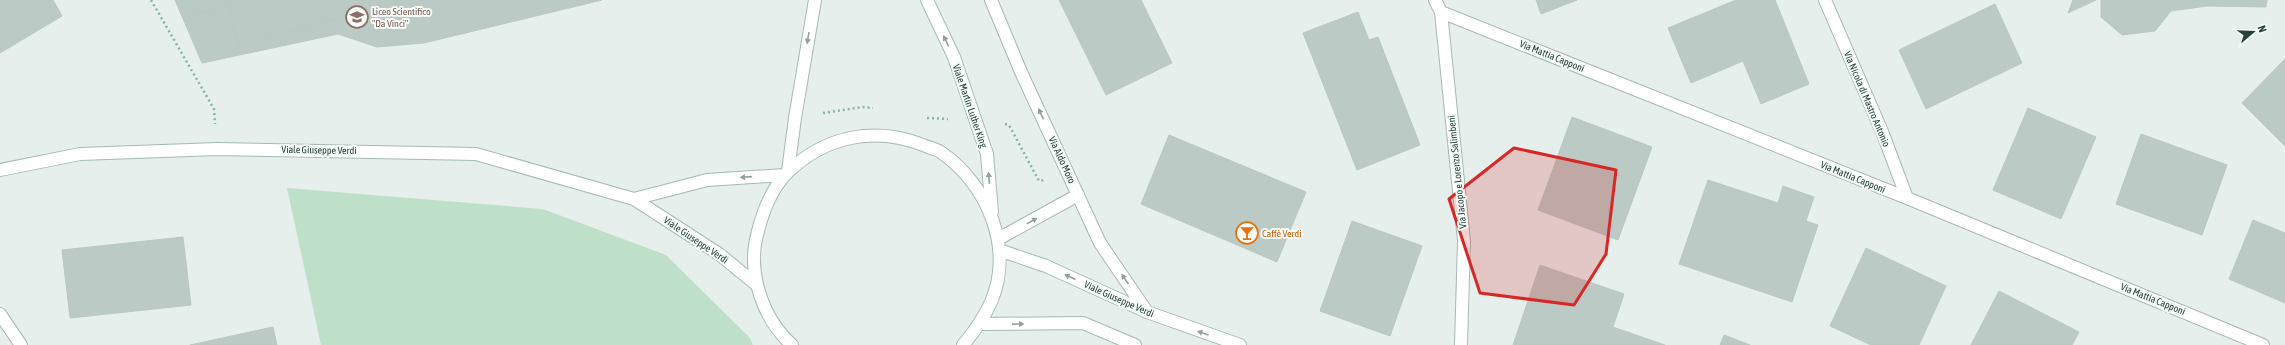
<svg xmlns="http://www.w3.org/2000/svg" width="2285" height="345" font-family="'Asap Condensed',sans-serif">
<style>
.green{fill:#bfe0c8}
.building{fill:#bbcac4;stroke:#b8c9c2}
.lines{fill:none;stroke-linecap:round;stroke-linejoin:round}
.lane-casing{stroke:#a8b8b2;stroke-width:14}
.street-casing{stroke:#a8b8b2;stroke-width:14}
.secondary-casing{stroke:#a4bbb3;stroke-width:14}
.path{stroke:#86b3a5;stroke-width:2.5;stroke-dasharray:2 3;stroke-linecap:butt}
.lane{stroke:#fff;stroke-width:12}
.street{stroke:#fff;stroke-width:12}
.secondary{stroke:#fff;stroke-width:12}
.oneway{fill:#92a09c}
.marked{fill:#d62828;fill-opacity:0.2;stroke:#d62828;stroke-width:3;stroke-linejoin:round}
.labels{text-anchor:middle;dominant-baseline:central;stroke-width:4;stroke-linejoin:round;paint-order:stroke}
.education-label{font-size:10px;fill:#785e54;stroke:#f7fbf9;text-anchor:start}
.street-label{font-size:10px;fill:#24423a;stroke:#f7fbf9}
.food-label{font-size:10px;fill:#c56008;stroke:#f7fbf9;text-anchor:start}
</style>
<rect width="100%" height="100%" fill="#e6efeb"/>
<!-- green -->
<path class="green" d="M287 188 543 209 666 255 750 338 753 345H321Z"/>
<!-- building -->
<path class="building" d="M0 0H53L62 16 0 53Z
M175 0H602L424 43 377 47 338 34 202 63Z
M191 0H401L239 46 228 6 195 15Z
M1059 0H1141L1172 63 1106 95Z
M1536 0H1577L1541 14Z
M1736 0H1775L1809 84 1761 104 1743 61 1691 83 1668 28Z
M2073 0H2096L2068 13Z
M2101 0H2267L2266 7 2207 6 2171 11 2155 31 2122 35 2101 17Z
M1995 4 2022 63 1926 109 1899 50Z
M1358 12 1369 40 1378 37 1420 145 1357 170 1303 33Z
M2285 59V146L2242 103Z
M2028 108 2096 137 2061 219 1993 190Z
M1572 117 1652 147 1618 240 1538 210Z
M2141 134 2227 165 2202 235 2116 204Z
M1169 135 1306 192 1277 262 1141 204Z
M1708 180 1778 203 1783 186 1814 197 1806 221 1818 225 1792 302 1679 264Z
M2253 220 2285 233V303L2229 279Z
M1352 221 1422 246 1390 336 1320 311Z
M183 237 191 305 70 318 62 250Z
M1866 248 1946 286 1919 345H1871L1830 326Z
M1540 265 1624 294 1613 327 1665 345H1513Z
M1999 291 2079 332 2072 345H1971Z
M273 327 277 345H190Z
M1724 335 1750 345H1720Z"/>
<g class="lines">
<!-- lane casing -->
<g class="lane-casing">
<path id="lane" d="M998 239 1078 195"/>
</g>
<!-- street casing -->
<g class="street-casing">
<path id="street" d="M991 0 1021 72 1100 243 1147 312
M1435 0 1441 12 1464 241 1461 345
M1825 0 1883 134 1907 198
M1441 12 1907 198 2263 345
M0 314 21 345"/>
</g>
<!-- secondary casing -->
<g class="secondary-casing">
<path id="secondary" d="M927 0 954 57 987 154 992 212
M0 170 80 154 217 149 476 154 634 199 719 254 757 285
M788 171 795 118 815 0
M634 199 707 180 785 175
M999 250 1046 266 1147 312 1240 345
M979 324 1083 323 1135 345
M792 345C763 319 747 273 757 235 762 214 772 187 789 171 826 136 875 126 923 145 929 148 937 149 942 153 988 185 1014 249 991 302 984 318 974 332 963 345"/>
</g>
<!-- path -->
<path class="path" d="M151 0 214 109 215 124
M823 113 863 107 873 108
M927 118 948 119
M1005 124 1009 125 1039 181 1044 180"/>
<!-- lane -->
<use href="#lane" class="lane"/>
<!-- street -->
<use href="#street" class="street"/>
<!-- secondary -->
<use href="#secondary" class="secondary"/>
</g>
<!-- one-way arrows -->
<defs><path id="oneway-solid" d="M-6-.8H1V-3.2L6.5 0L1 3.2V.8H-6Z"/></defs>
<g class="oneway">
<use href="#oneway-solid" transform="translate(808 38) rotate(100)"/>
<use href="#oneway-solid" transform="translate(946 41) rotate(-115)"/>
<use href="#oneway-solid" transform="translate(1041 114) rotate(-115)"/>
<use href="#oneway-solid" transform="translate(746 177) rotate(176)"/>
<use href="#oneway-solid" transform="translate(989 178) rotate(-95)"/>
<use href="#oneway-solid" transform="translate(1032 221) rotate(-29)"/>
<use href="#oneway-solid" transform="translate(1070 277) rotate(-156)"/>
<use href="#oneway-solid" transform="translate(1125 279) rotate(-124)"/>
<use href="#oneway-solid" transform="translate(1018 324) rotate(-1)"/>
<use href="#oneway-solid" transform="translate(1203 333) rotate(-161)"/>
</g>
<!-- marked area -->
<path class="marked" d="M1514 148 1616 170 1606 254 1574 305 1480 293 1449 199Z"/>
<!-- icons -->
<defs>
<g id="school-ring" transform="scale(1.15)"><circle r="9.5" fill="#f7fbf9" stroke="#8d6e63" stroke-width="1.5"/><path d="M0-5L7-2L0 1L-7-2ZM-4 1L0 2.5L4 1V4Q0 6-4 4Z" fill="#8d6e63"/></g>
<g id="bar-ring" transform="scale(1.15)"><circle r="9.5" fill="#f7fbf9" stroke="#e8710a" stroke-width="1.5"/><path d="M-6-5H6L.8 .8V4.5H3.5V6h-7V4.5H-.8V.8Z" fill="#e8710a"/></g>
</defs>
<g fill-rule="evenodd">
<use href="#school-ring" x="357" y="17"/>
<use href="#bar-ring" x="1247" y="233"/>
</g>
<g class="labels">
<!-- education labels -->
<g class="education-label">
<text x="372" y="11">Liceo Scientifico<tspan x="372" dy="12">"Da Vinci"</tspan></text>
</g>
<!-- street labels -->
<g class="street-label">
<text transform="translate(1552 56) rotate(22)">Via Mattia Capponi</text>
<text transform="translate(1867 99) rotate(67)">Via Nicola di Mastro Antonio</text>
<text transform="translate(970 106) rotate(71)">Viale Martin Luther King</text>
<text transform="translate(319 150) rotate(1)">Viale Giuseppe Verdi</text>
<text transform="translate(1062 160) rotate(65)">Via Aldo Moro</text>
<text transform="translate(1457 172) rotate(-96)">Via Jacopo e Lorenzo Salimbeni</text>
<text transform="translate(1853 177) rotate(22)">Via Mattia Capponi</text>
<text transform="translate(696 240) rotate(34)">Viale Giuseppe Verdi</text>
<text transform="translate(1119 299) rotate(24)">Viale Giuseppe Verdi</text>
<text transform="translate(2153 299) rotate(22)">Via Mattia Capponi</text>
</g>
<!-- food labels -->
<g class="food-label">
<text x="1262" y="233">Caffè Verdi</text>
</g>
</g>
<!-- north arrow -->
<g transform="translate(2253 32) rotate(71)" stroke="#f7fbf9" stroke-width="3" paint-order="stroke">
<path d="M0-3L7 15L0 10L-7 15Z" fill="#24423a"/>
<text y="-6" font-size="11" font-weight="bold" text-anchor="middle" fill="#24423a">N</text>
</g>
</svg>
